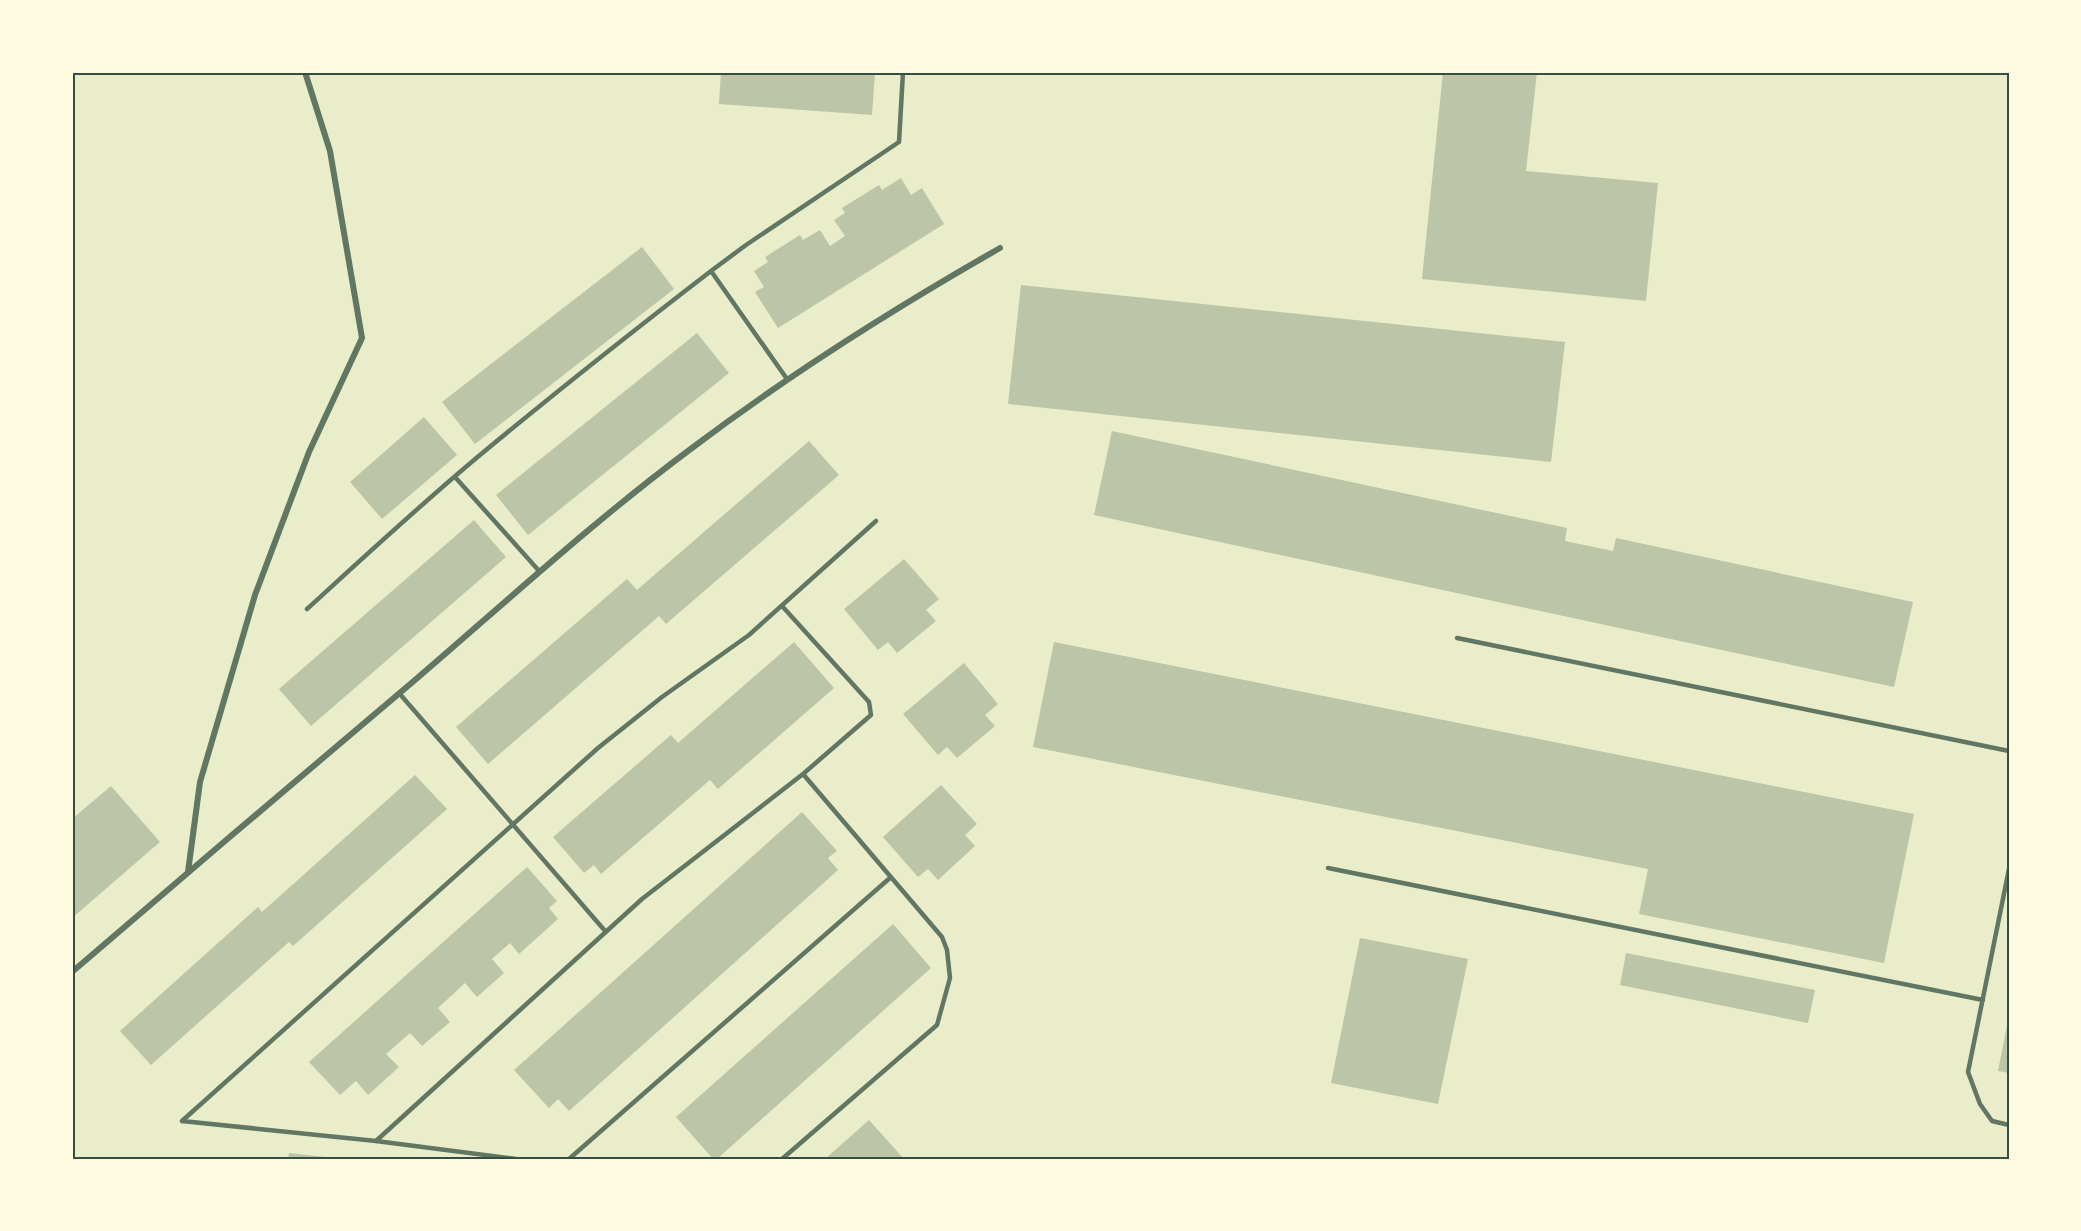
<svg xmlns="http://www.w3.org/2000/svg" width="2081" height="1231" font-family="Jost,sans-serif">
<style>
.building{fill:#bcc5a7}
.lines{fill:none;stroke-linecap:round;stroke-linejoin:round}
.service{stroke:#617663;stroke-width:4.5}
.minor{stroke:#617663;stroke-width:6}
.neatline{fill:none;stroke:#344e41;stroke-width:2}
</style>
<rect width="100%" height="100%" fill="#e9edc9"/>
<!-- building -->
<path class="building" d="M721 72H875L872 115 719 104Z
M1443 72H1537L1526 171 1658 183 1646 301 1422 279Z
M901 178 911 195 922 188 944 224 778 328 755 292 764 287 754 271 768 262 765 257 800 235 803 240 820 230 830 246 845 236 834 220 845 213 842 208 879 185 882 190Z
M642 247 674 289 475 444 442 402Z
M1021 285 1565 342 1551 462 1008 404Z
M697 333 729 373 528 535 496 495Z
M424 417 457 455 382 519 350 482Z
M1112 431 1567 528 1565 541 1613 551 1616 538 1913 602 1894 687 1094 515Z
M809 441 839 475 666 624 659 616 488 764 456 727 627 579 637 590Z
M474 520 506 557 311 726 279 689Z
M904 559 939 599 926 610 936 621 897 653 888 642 878 650 844 609Z
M794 642 834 688 718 789 710 780 601 874 594 865 584 873 553 837 671 735 678 743Z
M1054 642 1914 814 1884 963 1639 914 1648 869 1033 747Z
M964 663 998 704 985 715 995 726 957 758 947 747 938 755 903 714Z
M415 775 447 809 293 946 289 942 151 1065 120 1031 258 907 262 912Z
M941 785 977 824 965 835 975 846 938 880 928 869 918 877 883 837Z
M111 786 160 842 72 918V819Z
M802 812 837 851 828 858 838 870 569 1111 558 1099 549 1108 514 1070Z
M527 867 557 901 549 908 558 919 519 954 510 943 492 959 504 973 477 997 465 983 438 1008 450 1022 422 1046 410 1033 386 1054 399 1067 368 1095 356 1081 340 1095 309 1062Z
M893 924 931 968 717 1159H713L676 1117Z
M1360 938 1468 959 1438 1104 1331 1083Z
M1626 953 1815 990 1808 1023 1620 985Z
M2008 1021H2009V1073L1998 1071Z
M869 1120 904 1159H825Z
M289 1153 325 1157V1159H288Z"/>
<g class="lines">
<!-- service -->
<path class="service" d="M787 379 711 271 746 245 899 142 903 72
M455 477 540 572
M307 609C364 557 420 505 480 455 556 392 633 331 711 271
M1457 638 2009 751
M399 693 606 932
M1328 868 1983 1000
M2009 869 1968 1072 1980 1104 1992 1121 2009 1125
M182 1121 598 748 662 697 749 635 876 521
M182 1121 376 1141 516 1159
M376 1141 642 899 803 774 871 715 869 702 782 606
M569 1159 891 877
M782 1159 937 1025 950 978 947 950 942 937 803 774"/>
<!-- minor -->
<path class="minor" d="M188 872 200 782 255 595 309 452 362 338 330 151 305 72
M72 972C186 874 300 777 415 680 506 602 595 520 692 448 790 374 893 309 1000 248"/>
</g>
<!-- border -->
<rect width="2081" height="1231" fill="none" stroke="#fefae0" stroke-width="147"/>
<rect x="74" y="74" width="1934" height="1084" class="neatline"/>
</svg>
